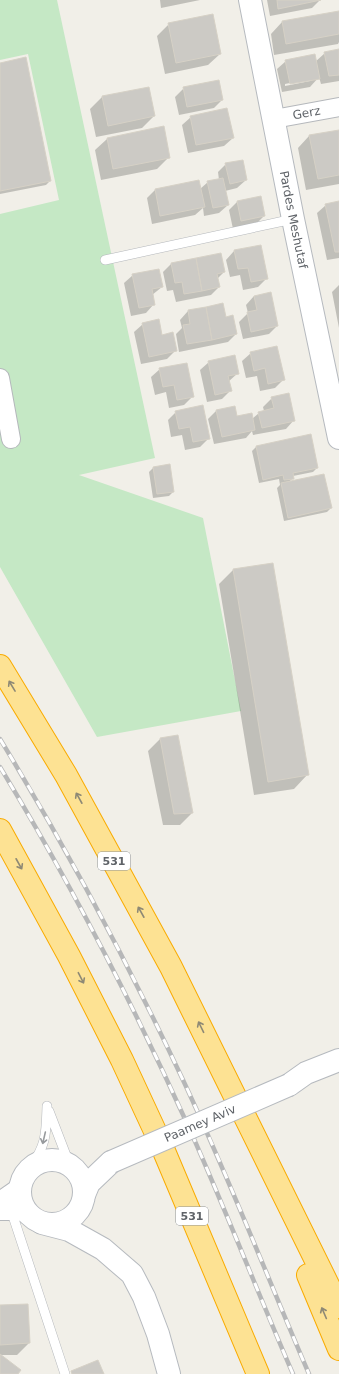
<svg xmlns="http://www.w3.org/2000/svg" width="339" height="1374" font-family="'DejaVu Sans',sans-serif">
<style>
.green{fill:#c5e8c5}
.shadow{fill:#0003;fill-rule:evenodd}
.building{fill:#cccac5;stroke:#d6d1c6}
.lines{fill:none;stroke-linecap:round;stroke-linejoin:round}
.lane-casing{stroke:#b5b8bc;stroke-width:10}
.street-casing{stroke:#b5b8bc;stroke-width:20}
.secondary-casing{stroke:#b6babf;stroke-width:24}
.highway-casing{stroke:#f9ab00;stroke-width:24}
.lane{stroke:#fff;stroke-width:9}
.street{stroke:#fff;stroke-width:18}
.secondary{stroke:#fff;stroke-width:22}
.highway{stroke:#fde293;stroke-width:22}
.rail-casing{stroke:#b6b7b8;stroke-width:4.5}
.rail{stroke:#fff;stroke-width:3;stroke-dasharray:9;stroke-linecap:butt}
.secondary-bridge-casing{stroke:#b6babf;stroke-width:24;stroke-linecap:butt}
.secondary-bridge{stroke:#fff;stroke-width:22}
.oneway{stroke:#8e8975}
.oneway2{stroke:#979a9d}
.labels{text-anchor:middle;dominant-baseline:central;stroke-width:3;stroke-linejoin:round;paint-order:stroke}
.shield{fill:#fff;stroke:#8f9295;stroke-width:1}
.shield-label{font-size:11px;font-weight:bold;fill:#5f6368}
.street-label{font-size:12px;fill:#5f6368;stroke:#fff}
</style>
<rect width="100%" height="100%" fill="#f1efe8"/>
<!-- green -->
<path class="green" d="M0 0H57L155 458 79 475 203 518 241 711 97 737 0 567V214L59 200 28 54 0 60Z"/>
<!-- shadow -->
<path class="shadow" d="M160 0H200L161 8Z
M267 0H320L312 8 270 16Z
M339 12V42L338 44 274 55 271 34 282 22Z
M169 24 220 54 208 65 165 74 157 36Z
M339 50V81L321 84 319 77 310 87 282 92 277 69 286 61 315 62 325 53ZM310 79V81L285 86V84Z
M0 64 50 181 46 185 0 194Z
M148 88 154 116 142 128 96 137 90 109 102 97Z
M184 88 222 100 214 108 179 115 175 97Z
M191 117 233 138 224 146 188 153 182 125Z
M163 128 169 157 157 169 101 180 95 150 107 139Z
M339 131V184L306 190 298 148 309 136Z
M226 164 246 180 237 188 225 191 228 205 219 213 204 216 203 208 195 215 152 224 147 198 155 190 198 181 200 189 208 182 219 180 218 172Z
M237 202 264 216 256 224 233 229 229 210Z
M339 202V258L327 260 317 213 326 205Z
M260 246 267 278 258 287 243 290 240 275 230 277 226 260 234 251Z
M221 254 224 272 217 279 219 287 211 295 176 302 173 290 167 291 163 272 171 264Z
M133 275 162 287 152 295 154 304 146 313 131 316 124 283Z
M339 285V328L332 292Z
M254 296 277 326 269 334 243 339 239 322 248 313 246 305Z
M222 304 225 318 236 334 228 342 179 352 176 334 182 328 180 320 188 311Z
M143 324 161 336 175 351 167 359 141 364 134 332Z
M251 353 283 380 275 388 260 391 257 376 246 378 242 361Z
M209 362 238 373 228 382 230 391 222 399 207 402 200 370Z
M160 369 193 396 184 405 169 408 166 392 155 395 151 377Z
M272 398 294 420 286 429 253 435 252 431 246 438 214 444 208 419 216 411 236 417 252 419 259 413 264 411 263 407Z
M176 412 209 438 200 447 185 450 182 435 171 437 168 420Z
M310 436 317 468 313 472 293 476V478L289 482 331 508 327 512 284 521 277 488 280 485 279 479 259 483 252 451 256 447Z
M153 468 173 492 169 496 153 498 149 472Z
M272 564 308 774 294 789 254 795 219 584 233 570Z
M177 736 192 813 180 825H163L148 751 160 739Z
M0 1306 29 1343 17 1355H0Z"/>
<!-- building -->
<path class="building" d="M277 0H321L278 9Z
M339 11V34L286 44 282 21Z
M213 14 221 54 176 63 168 23Z
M339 49V75L329 76 324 52Z
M315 54 320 79 290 84 285 60Z
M26 57 51 181 0 191V63Z
M219 80 223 100 187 107 183 87Z
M149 87 155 116 108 126 102 96Z
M227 108 234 138 196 145 190 116Z
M164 126 170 158 113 169 107 138Z
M339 130V175L318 179 309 135Z
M243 160 247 180 230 184 225 163Z
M223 178 229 205 213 208 207 181Z
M199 180 205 207 160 216 155 189Z
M261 196 265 216 241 221 237 201Z
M339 201V252H335L325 204Z
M261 245 268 279 251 282 248 268 238 269 234 250Z
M221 253 225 272 217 274 220 287 202 291 196 258Z
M196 258 202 291 184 294 182 282 175 283 171 263Z
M159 269 163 287 152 289 155 305 139 308 132 274Z
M271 292 278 326 251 332 247 312 257 310 254 296Z
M223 303 226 317 233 315 237 334 212 340 206 307Z
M206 307 212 340 187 344 183 325 190 324 188 310Z
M159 319 162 335 173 332 177 351 149 357 142 323Z
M277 346 285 380 268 384 265 368 254 371 250 352Z
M235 355 239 374 228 376 232 391 215 395 208 361Z
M187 363 194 397 177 400 174 385 163 387 159 368Z
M289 393 295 421 262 428 258 412 274 408 271 397Z
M203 405 210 439 193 442 190 427 179 429 175 411Z
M235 406 237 416 252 413 255 430 222 437 216 410Z
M311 434 318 468 293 473 294 479 284 480 283 475 263 480 256 446Z
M170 464 174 492 157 494 153 467Z
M324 474 332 508 288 518 281 483Z
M273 563 309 775 268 782 233 569Z
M178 735 193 813 174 814 160 738Z
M28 1304 30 1343 0 1345V1305Z
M0 1354 21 1370 18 1374H0Z
M98 1360 104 1374H72L71 1371Z"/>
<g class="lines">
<!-- lane casing -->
<g class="lane-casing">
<path id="lane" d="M105 260 293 219
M49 1111 69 1163
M30 1168C47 1144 46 1133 47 1106
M11 1210 65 1374"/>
</g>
<!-- street casing -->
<g class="street-casing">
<g id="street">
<path id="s1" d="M274 119 339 107"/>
<path d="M0 378 11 439"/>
<path d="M0 1201 20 1187"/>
<path d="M0 1211H20L30 1216"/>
</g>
</g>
<!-- secondary casing -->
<g class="secondary-casing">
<g id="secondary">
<path id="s2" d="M250 0 293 219 339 438"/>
<path d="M289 1085 306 1073 339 1060"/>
<circle cx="52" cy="1192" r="32"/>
<path d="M84 1195 89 1183 111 1162"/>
<path d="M42 1223 69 1230 103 1249 132 1274 144 1297 158 1334 169 1374"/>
</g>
</g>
<!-- highway casing -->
<g class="highway-casing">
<path id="highway" d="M0 666 66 775 171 967 339 1307
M0 830 69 956 122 1060 161 1144 258 1374
M308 1275 339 1349"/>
</g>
<!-- lane -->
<use href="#lane" class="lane"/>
<!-- street -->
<use href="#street" class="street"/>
<!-- secondary -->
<use href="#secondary" class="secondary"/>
<!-- highway -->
<use href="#highway" class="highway"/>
<!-- rail casing -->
<g class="rail-casing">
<path id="rail" d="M0 739C67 849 128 963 183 1080 228 1176 267 1276 309 1374
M0 767C71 884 134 1006 190 1130 226 1211 258 1293 293 1374"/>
</g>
<!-- rail -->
<use href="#rail" class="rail"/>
<!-- secondary-bridge casing -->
<g class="secondary-bridge-casing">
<g id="secondary-bridge">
<path id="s3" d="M111 1162 289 1085"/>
</g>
</g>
<!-- secondary-bridge -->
<use href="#secondary-bridge" class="secondary-bridge"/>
</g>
<!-- one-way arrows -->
<defs><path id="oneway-shaft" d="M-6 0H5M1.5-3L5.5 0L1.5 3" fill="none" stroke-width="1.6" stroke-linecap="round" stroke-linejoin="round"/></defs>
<g class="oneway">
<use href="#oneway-shaft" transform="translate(12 686) rotate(-121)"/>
<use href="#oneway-shaft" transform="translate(79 798) rotate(-119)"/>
<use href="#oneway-shaft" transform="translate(19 864) rotate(61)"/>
<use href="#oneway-shaft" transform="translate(141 912) rotate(-119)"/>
<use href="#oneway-shaft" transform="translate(81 978) rotate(63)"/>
<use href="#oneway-shaft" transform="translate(201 1027) rotate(-116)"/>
<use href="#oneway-shaft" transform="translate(324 1313) rotate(-113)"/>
</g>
<use class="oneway2" href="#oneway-shaft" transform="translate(44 1138) rotate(103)"/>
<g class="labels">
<!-- shield labels -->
<g class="shield">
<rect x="98" y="852" width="32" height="18" rx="3"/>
<rect x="176" y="1207" width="32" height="18" rx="3"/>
</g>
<g class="shield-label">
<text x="114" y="861">531</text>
<text x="192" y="1216">531</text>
</g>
<!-- street labels -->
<g class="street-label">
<text stroke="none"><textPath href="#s1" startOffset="33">Gerz</textPath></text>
<text stroke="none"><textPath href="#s2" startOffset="224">Pardes Meshutaf</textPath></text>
<text stroke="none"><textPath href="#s3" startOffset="97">Paamey Aviv</textPath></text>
</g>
</g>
</svg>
